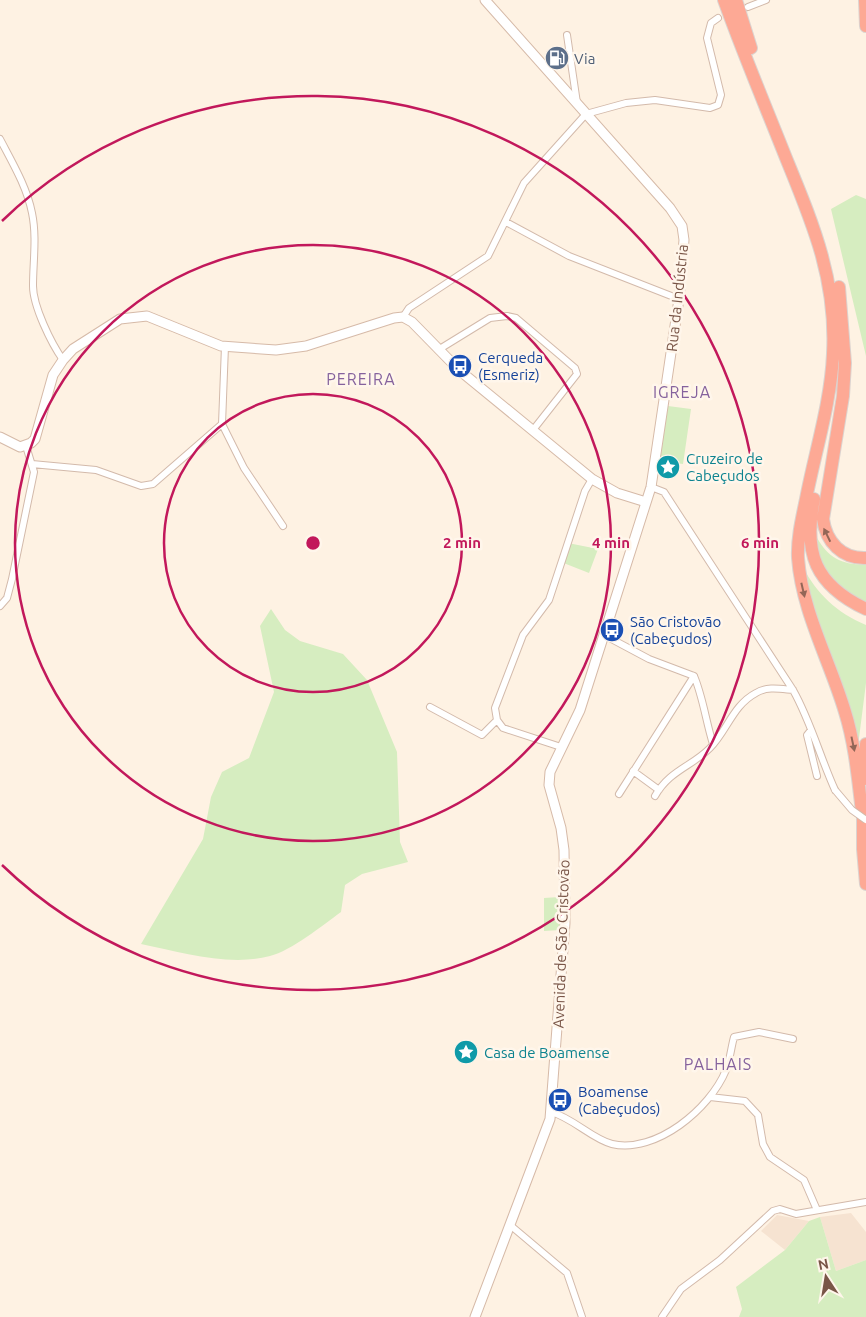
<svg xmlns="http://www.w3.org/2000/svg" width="866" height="1317" font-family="Ubuntu,sans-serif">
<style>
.residential{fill:#f6e3d1}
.green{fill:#d6edc0}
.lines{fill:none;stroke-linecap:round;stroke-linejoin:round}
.street-casing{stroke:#d3baab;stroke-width:8}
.secondary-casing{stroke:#d6baa8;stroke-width:11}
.highway-casing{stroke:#dcd3cf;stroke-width:14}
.street{stroke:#fff;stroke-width:6}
.secondary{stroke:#fff;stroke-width:9}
.highway{stroke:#fda995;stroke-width:12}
.street-bridge-casing{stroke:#d3baab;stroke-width:8;stroke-linecap:butt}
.street-bridge{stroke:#fff;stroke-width:6}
.oneway{fill:#936657}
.ring{fill:none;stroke:#c2185b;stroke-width:2.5}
.labels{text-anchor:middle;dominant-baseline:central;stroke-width:5;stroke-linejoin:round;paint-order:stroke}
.service-label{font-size:15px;fill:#4e5e75;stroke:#fff6eb;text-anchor:start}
.street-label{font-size:15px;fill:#795547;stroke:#fff6eb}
.transit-label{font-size:15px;fill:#164399;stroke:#fff6eb;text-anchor:start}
.culture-label{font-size:15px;fill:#0d838f;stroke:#fff6eb;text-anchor:start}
.neighbourhood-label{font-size:16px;letter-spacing:1px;fill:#85629d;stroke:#fff6eb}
.centre{fill:#c2185b;stroke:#fff6eb;stroke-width:2.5}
.ring-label{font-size:15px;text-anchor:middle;font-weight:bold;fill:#c2185b;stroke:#fff6eb;stroke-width:5;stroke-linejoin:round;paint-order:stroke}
</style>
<rect width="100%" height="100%" fill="#fef2e3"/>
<!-- residential -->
<path class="residential" d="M851 1213 866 1232V1260L836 1271 820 1217Z
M777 1215 809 1221 785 1250 761 1231Z"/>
<!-- green -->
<path class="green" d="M856 195 866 199V356L831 209Z
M668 406 691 409 683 464 660 461Z
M815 534C826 556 841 566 866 564V603C833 585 819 572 815 534Z
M568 543 598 549 589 573 561 562Z
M802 566C818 595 836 612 866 625V683L858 746 807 589Z
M271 609 285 630 300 641 343 654 367 680 397 752 400 842 408 862 362 874 345 885 341 912C323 925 291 951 270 956 229 967 181 952 141 944L203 839 211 797 222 772 249 758 274 692 260 626Z
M559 897 560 930 544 931V898Z
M820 1217 836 1271 866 1260V1317H739L742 1309 736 1287 785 1250 809 1221Z"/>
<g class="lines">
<!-- street casing -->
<g class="street-casing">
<path id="street" d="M748 7 766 0
M567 35 577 103
M0 139C12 162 27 187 32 213 37 237 33 262 33 286 33 306 51 343 63 360
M506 222 569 256 679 299
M403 317 409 308 488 256 524 183 586 114 626 103 655 100 710 108 718 105 721 95 707 38 711 23 718 18
M225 346 222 424 244 468 283 526
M438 350 490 318 507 316 516 318 575 368 577 374 533 430
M32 464 96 470 141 486 153 484 222 424
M651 487 664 492 793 690C811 722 820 757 835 790
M0 606 7 598 12 579 34 472 26 446
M604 635 649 659 694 676C703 697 706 722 713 744
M430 707 482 735 497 720
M497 720 495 708 523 635 549 600 585 491 592 479
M497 720 503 728 561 747
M811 730 807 735 817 776
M633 771 659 790
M619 794 694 676
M655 796C670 770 691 767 710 748 727 731 733 705 756 693 767 686 781 689 793 690
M710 1097 745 1101 758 1115 763 1144 770 1157 804 1180 817 1210
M551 1112C573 1118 592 1139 612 1144 656 1154 710 1109 726 1070 730 1060 731 1048 734 1037L759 1032 793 1039
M510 1225 567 1273 582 1317
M662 1317 681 1289 720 1260 773 1211 780 1209 796 1214 866 1202"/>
</g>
<!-- secondary casing -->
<g class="secondary-casing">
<path id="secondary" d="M0 437 20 447 31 443 35 439 53 375 63 360 73 349 120 319 147 316 221 346 276 350 306 346 394 318 403 317 412 322 459 370 592 479 617 493 646 502
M475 1317 550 1119 565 923 564 850 561 828 549 785 550 772 580 710 651 487 679 299 684 240 682 226 670 208 485 0"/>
</g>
<!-- highway casing -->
<g class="highway-casing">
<path id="highway" d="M724 0C743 53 765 105 786 158 813 224 837 280 833 354 831 402 815 452 806 499 802 518 797 539 798 558 802 612 830 661 845 712 855 744 858 779 862 812
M736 0 751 48
M865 0 866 26
M839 287 845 363 843 396 823 519C826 542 842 559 866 558
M814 499C803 553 815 585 866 609
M864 779 866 744
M863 804V849L866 884"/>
</g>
<!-- street -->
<use href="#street" class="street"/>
<!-- secondary -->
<use href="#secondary" class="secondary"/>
<!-- highway -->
<use href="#highway" class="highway"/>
<!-- street-bridge casing -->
<g class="street-bridge-casing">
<path id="street-bridge" d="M835 790 852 810 866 820"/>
</g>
<!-- street-bridge -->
<use href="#street-bridge" class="street-bridge"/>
</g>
<!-- one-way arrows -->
<defs><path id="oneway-solid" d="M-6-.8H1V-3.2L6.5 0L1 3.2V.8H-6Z" transform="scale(1.25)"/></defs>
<g class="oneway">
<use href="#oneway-solid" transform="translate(827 535) rotate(-116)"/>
<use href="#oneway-solid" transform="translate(803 590) rotate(77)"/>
<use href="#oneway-solid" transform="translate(853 744) rotate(78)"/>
</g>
<!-- distance rings -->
<g class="ring">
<circle cx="313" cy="543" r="149"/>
<circle cx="313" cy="543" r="298"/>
<path d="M2 221A447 447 0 1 1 2 865"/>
</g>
<!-- icons -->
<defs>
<g id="fuel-disc" transform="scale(1.25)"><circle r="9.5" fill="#5c6f8a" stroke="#fff6eb"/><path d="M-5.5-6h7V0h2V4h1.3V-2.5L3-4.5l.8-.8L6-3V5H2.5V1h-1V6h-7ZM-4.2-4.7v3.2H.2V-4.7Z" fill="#fff"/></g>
<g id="bus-disc" transform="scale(1.25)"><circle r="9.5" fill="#1a4fb4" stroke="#fff6eb"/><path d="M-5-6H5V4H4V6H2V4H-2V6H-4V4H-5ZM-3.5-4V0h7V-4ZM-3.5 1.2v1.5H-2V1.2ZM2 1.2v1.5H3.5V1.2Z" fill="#fff"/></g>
<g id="sight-disc" transform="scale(1.25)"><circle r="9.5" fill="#0f9aa8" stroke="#fff6eb"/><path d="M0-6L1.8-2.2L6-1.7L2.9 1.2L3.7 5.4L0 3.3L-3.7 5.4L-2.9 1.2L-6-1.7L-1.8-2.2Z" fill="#fff"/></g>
</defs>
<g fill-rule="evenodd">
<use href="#fuel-disc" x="557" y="58"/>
<use href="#bus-disc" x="460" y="366"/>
<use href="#sight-disc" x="668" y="467"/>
<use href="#bus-disc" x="612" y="630"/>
<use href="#sight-disc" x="466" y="1052"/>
<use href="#bus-disc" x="560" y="1100"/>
</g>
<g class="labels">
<!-- service labels -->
<g class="service-label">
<text x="574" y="58">Via</text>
</g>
<!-- street labels -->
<g class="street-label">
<text transform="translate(677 298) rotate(-84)">Rua da Indústria</text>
<text transform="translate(561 944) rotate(-88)">Avenida de São Cristovão</text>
</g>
<!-- transit labels -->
<g class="transit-label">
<text x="478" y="357">Cerqueda<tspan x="478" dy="17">(Esmeriz)</tspan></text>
<text x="630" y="621">São Cristovão<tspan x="630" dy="17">(Cabeçudos)</tspan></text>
<text x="578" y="1091">Boamense<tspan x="578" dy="17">(Cabeçudos)</tspan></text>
</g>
<!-- culture labels -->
<g class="culture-label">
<text x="686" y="458">Cruzeiro de<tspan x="686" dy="17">Cabeçudos</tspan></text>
<text x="484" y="1052">Casa de Boamense</text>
</g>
<!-- neighbourhood labels -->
<g class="neighbourhood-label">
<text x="361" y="379">PEREIRA</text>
<text x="682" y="392">IGREJA</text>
<text x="718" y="1064">PALHAIS</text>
</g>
</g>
<circle cx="313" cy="543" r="8" class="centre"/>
<g class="ring-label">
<text x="462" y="548">2 min</text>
<text x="611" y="548">4 min</text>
<text x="760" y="548">6 min</text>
</g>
<!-- north arrow -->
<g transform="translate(826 1277) rotate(348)" stroke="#fff6eb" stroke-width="4" paint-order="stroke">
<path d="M0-4L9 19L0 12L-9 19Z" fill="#795547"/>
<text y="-8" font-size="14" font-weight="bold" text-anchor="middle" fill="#795547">N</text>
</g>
</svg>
